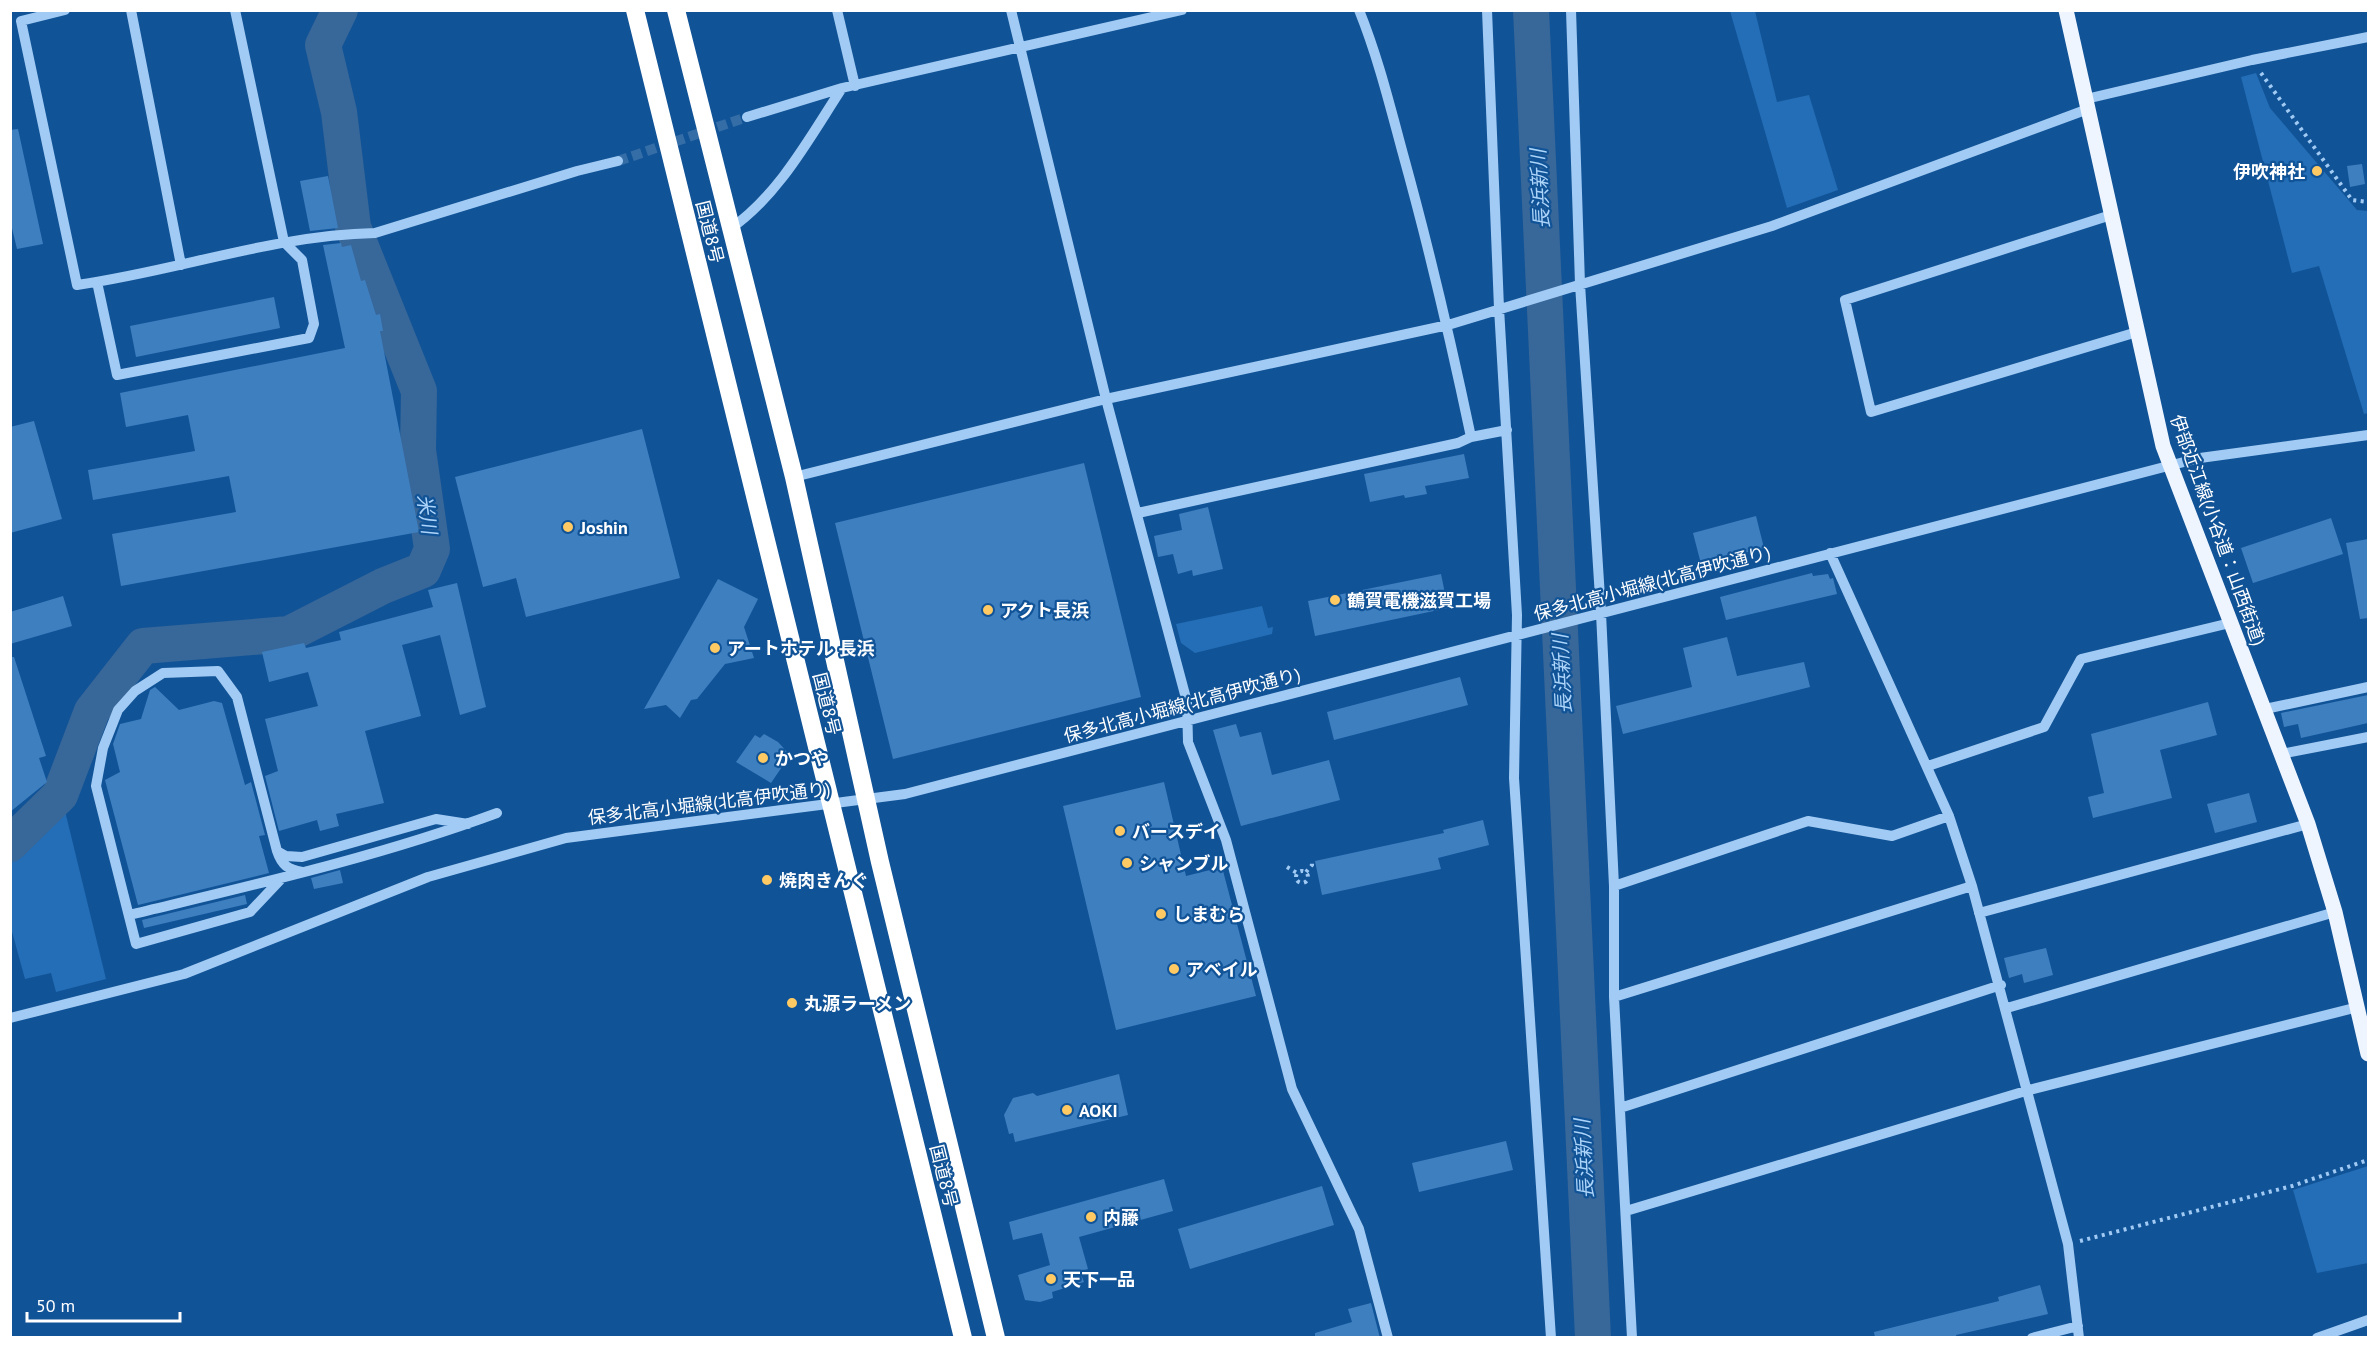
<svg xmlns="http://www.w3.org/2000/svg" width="2379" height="1348" font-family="'PT Sans','Noto Sans JP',sans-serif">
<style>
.green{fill:#236eb6}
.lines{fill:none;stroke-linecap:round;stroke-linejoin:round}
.river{stroke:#386799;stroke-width:36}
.building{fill:#3e7fc0}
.minor-tunnel{stroke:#356da7;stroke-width:10;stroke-dasharray:10 5;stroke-linecap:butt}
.path{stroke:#a1cbf4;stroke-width:4;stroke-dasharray:3 4.5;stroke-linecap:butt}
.minor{stroke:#a1cbf4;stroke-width:10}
.major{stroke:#eef5ff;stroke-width:15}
.highway{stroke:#fff;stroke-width:18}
.poi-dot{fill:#ffca64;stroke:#115397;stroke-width:2}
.labels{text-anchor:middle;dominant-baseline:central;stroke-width:4.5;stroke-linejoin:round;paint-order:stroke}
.poi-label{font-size:18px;font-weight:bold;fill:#fff;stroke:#115397;text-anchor:start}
.street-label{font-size:18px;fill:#fff;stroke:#115397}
.water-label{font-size:20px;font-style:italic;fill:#add5fa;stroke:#115397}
</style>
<rect width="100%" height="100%" fill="#115397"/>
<!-- green -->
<path class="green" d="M1730 11H1755L1777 102 1809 95 1838 190 1787 208Z
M2256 73 2270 108 2357 210 2368 211V413L2364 414 2319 266 2292 273 2241 77Z
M1262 606 1268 628 1273 627 1272 634 1195 653 1181 643 1176 624Z
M65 811 106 979 56 992 51 973 25 979 11 928V860L29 840Z
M2368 1166V1263L2317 1273 2293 1190Z"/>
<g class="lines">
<!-- river -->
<path class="river" d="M1531 10 1593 1338
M10 844 60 795 92 711 143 646 289 634 383 586 423 570 432 549 418 450 419 391 353 227 339 112 323 45 340 10"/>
</g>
<!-- building -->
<path class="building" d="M18 129 43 244 17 249 10 220V130Z
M2362 164 2365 184 2350 187 2347 166Z
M328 176 338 228 310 231 300 181Z
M341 243 342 247 351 245 361 281 365 280 376 315 380 314 383 331H380L419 532 121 586 112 534 236 512 229 476 93 500 88 470 195 451 188 415 126 427 120 393 345 348 323 245Z
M274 297 280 328 136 357 130 326Z
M34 421 62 519 10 533V427Z
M642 429 680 578 526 617 516 578 483 587 455 477Z
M1464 454 1469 478 1425 486 1427 494 1405 498 1404 495 1370 502 1364 474Z
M1084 463 1141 697 893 759 835 523Z
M1208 507 1223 569 1193 576 1192 570 1178 574 1173 554 1158 557 1154 536 1182 530 1179 514Z
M1756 516 1764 548 1701 564 1693 533Z
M2331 518 2343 554 2253 583 2241 548Z
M2368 539V618L2360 619 2346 543Z
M1812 573 1813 576 1828 574 1830 579 1833 578 1837 594 1726 620 1720 597Z
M1441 574 1448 608 1315 636 1308 601Z
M718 579 758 599 744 627 754 658 725 664 697 699 691 700 680 718 666 705 644 709Z
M457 583 486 707 460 715 440 635 402 645 421 716 365 731 384 803 336 814 339 826 320 831 317 820 279 831 265 776 278 771 265 719 318 706 308 672 269 682 262 652 304 643 306 648 341 640 339 632 433 607 428 590Z
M63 596 72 626 10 644V612Z
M1727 637 1737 676 1804 662 1810 687 1623 734 1616 706 1692 687 1683 648Z
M10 657H14L46 756 39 758 47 782 10 812Z
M1460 677 1468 705 1334 740 1327 712Z
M155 687 179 710 214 701 222 703 245 785 251 782 265 835 259 836 269 873 138 905 105 780 120 772 113 744 120 724 141 719 150 690Z
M2368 695V723L2301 738 2298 724 2284 727 2281 713Z
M2208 702 2217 735 2160 750 2172 798 2093 818 2088 797 2104 793 2091 734Z
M1236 724 1240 737 1261 732 1272 775 1329 760 1340 800 1241 826 1213 730Z
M764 734 778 742 790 755 771 783 736 762 755 735 760 738Z
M1164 782 1186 876 1222 867 1256 996 1116 1030 1063 806Z
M2249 793 2257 822 2215 833 2207 804Z
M1483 820 1489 845 1438 858 1441 869 1322 895 1315 861 1444 833 1443 830Z
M340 870 343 883 314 889 311 878Z
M245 895 247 904 144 928 142 920Z
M2046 948 2053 975 2024 983 2022 974 2009 978 2004 958Z
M1119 1074 1128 1115 1015 1142 1013 1133 1009 1134 1004 1115 1013 1098 1033 1093 1037 1096Z
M1506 1141 1513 1170 1419 1192 1412 1163Z
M1164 1179 1173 1211 1079 1237 1088 1269 1080 1272 1084 1282 1052 1292 1053 1298 1040 1302 1025 1300 1018 1275 1050 1265 1042 1233 1013 1240 1009 1222Z
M1322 1186 1334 1225 1190 1269 1178 1229Z
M2040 1285 2048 1314 1956 1335 1957 1338H1875L1874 1332 1999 1301 1998 1297Z
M1371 1303 1380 1338H1315V1333L1352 1322 1348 1309Z"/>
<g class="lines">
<!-- minor-tunnel -->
<path class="minor-tunnel" d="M618 161 747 117"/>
<!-- path -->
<path class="path" d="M2261 73 2352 200 2368 202
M1287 867 1297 873
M1296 877a6 6 0 1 1 12 0a6 6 0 1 1-12 0Z
M1306 872 1312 865V861
M2080 1241 2292 1186 2368 1160"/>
<!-- minor -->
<path class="minor" d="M65 10 21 21 77 285C177 271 274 235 375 233L577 171 618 161
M131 10 181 265
M837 10 855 86
M1011 10 1106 399 1187 702 1188 742 1226 840 1292 1089 1359 1229 1388 1338
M1359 10C1378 57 1390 106 1403 154 1429 248 1451 342 1471 437L1507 430
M1487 10 1499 308 1517 615 1514 778 1551 1338
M1571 10 1580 284 1601 613 1614 886V997L1632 1338
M2086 99 2252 60 2368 37
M747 117 842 88
M2111 215 1845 300 1871 412 2137 332
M730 229C779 195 810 137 842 88L1182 10
M97 282 117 375 309 338 314 324 302 260 284 242 235 10
M794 477 1106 399 1448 325 1772 226 2088 109
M1138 513 1458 443 1471 437
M1830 553 1949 816 1972 886 2068 1244 2079 1338
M2265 709 2368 687
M2281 754 2368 737
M1928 766 2044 727 2081 659 2230 623
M277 851C282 866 288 869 302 872
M282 878 250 912 136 944 96 786 103 748 118 710 135 691 163 673 218 671 237 697 277 851 286 856 302 857 436 819 468 824
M1614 886 1808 821 1892 836 1949 816
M1979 913 2308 824
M129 915C253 885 378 857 497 813
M1614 997 1972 886
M2007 1008 2335 912
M10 1018 184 974 428 877 566 838 905 794 2172 465 2200 458 2368 435
M1620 1108 2001 985
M1626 1211 2029 1090 2358 1007
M2032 1338 2078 1326
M2317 1338 2368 1320"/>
<!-- major -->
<path class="major" d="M2066 10 2163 446 2308 824 2335 912 2368 1054"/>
<!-- highway -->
<path class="highway" d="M635 10 963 1338
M676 10 794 477 880 862 996 1338"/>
</g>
<!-- markers -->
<g class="poi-dot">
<circle cx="2317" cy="171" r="6"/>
<circle cx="568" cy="527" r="6"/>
<circle cx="1335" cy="600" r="6"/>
<circle cx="988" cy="610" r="6"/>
<circle cx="715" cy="648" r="6"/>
<circle cx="763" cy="758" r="6"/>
<circle cx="1120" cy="831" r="6"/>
<circle cx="1127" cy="863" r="6"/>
<circle cx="767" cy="880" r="6"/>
<circle cx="1161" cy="914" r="6"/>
<circle cx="1174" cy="969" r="6"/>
<circle cx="792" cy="1003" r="6"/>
<circle cx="1067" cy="1110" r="6"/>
<circle cx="1091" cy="1217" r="6"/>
<circle cx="1051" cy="1279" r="6"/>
</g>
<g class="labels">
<!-- poi labels -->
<g class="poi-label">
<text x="2305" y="171" text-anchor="end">伊吹神社</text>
<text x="580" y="527">Joshin</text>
<text x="1347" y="600">鶴賀電機滋賀工場</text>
<text x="1000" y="610">アクト長浜</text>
<text x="727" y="648">アートホテル 長浜</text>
<text x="775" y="758">かつや</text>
<text x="1132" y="831">バースデイ</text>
<text x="1139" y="863">シャンブル</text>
<text x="779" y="880">焼肉きんぐ</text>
<text x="1173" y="914">しまむら</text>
<text x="1186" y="969">アベイル</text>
<text x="804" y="1003">丸源ラーメン</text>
<text x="1079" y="1110">AOKI</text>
<text x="1103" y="1217">内藤</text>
<text x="1063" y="1279">天下一品</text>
</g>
<!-- street labels -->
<g class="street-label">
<text transform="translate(710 232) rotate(76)">国道8号</text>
<text transform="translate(2218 530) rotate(70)">伊部近江線(小谷道：山西街道)</text>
<text transform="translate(1652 583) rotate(-15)">保多北高小堀線(北高伊吹通り)</text>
<text transform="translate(827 704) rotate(76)">国道8号</text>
<text transform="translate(1182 705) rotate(-15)">保多北高小堀線(北高伊吹通り)</text>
<text transform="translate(709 803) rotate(-7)">保多北高小堀線(北高伊吹通り)</text>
<text transform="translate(944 1176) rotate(76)">国道8号</text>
</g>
<!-- water labels -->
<g class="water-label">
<text transform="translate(1540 189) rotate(-93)">長浜新川</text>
<text transform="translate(427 514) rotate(82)">米川</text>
<text transform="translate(1562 674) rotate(-93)">長浜新川</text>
<text transform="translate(1584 1159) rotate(-93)">長浜新川</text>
</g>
</g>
<!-- border -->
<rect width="2379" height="1348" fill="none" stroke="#ffffff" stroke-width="24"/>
<!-- scale -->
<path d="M27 1312v9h153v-9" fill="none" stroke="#ffffff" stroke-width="3"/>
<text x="36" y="1312" font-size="18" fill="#ffffff" stroke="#115397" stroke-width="4.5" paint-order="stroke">50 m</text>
</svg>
